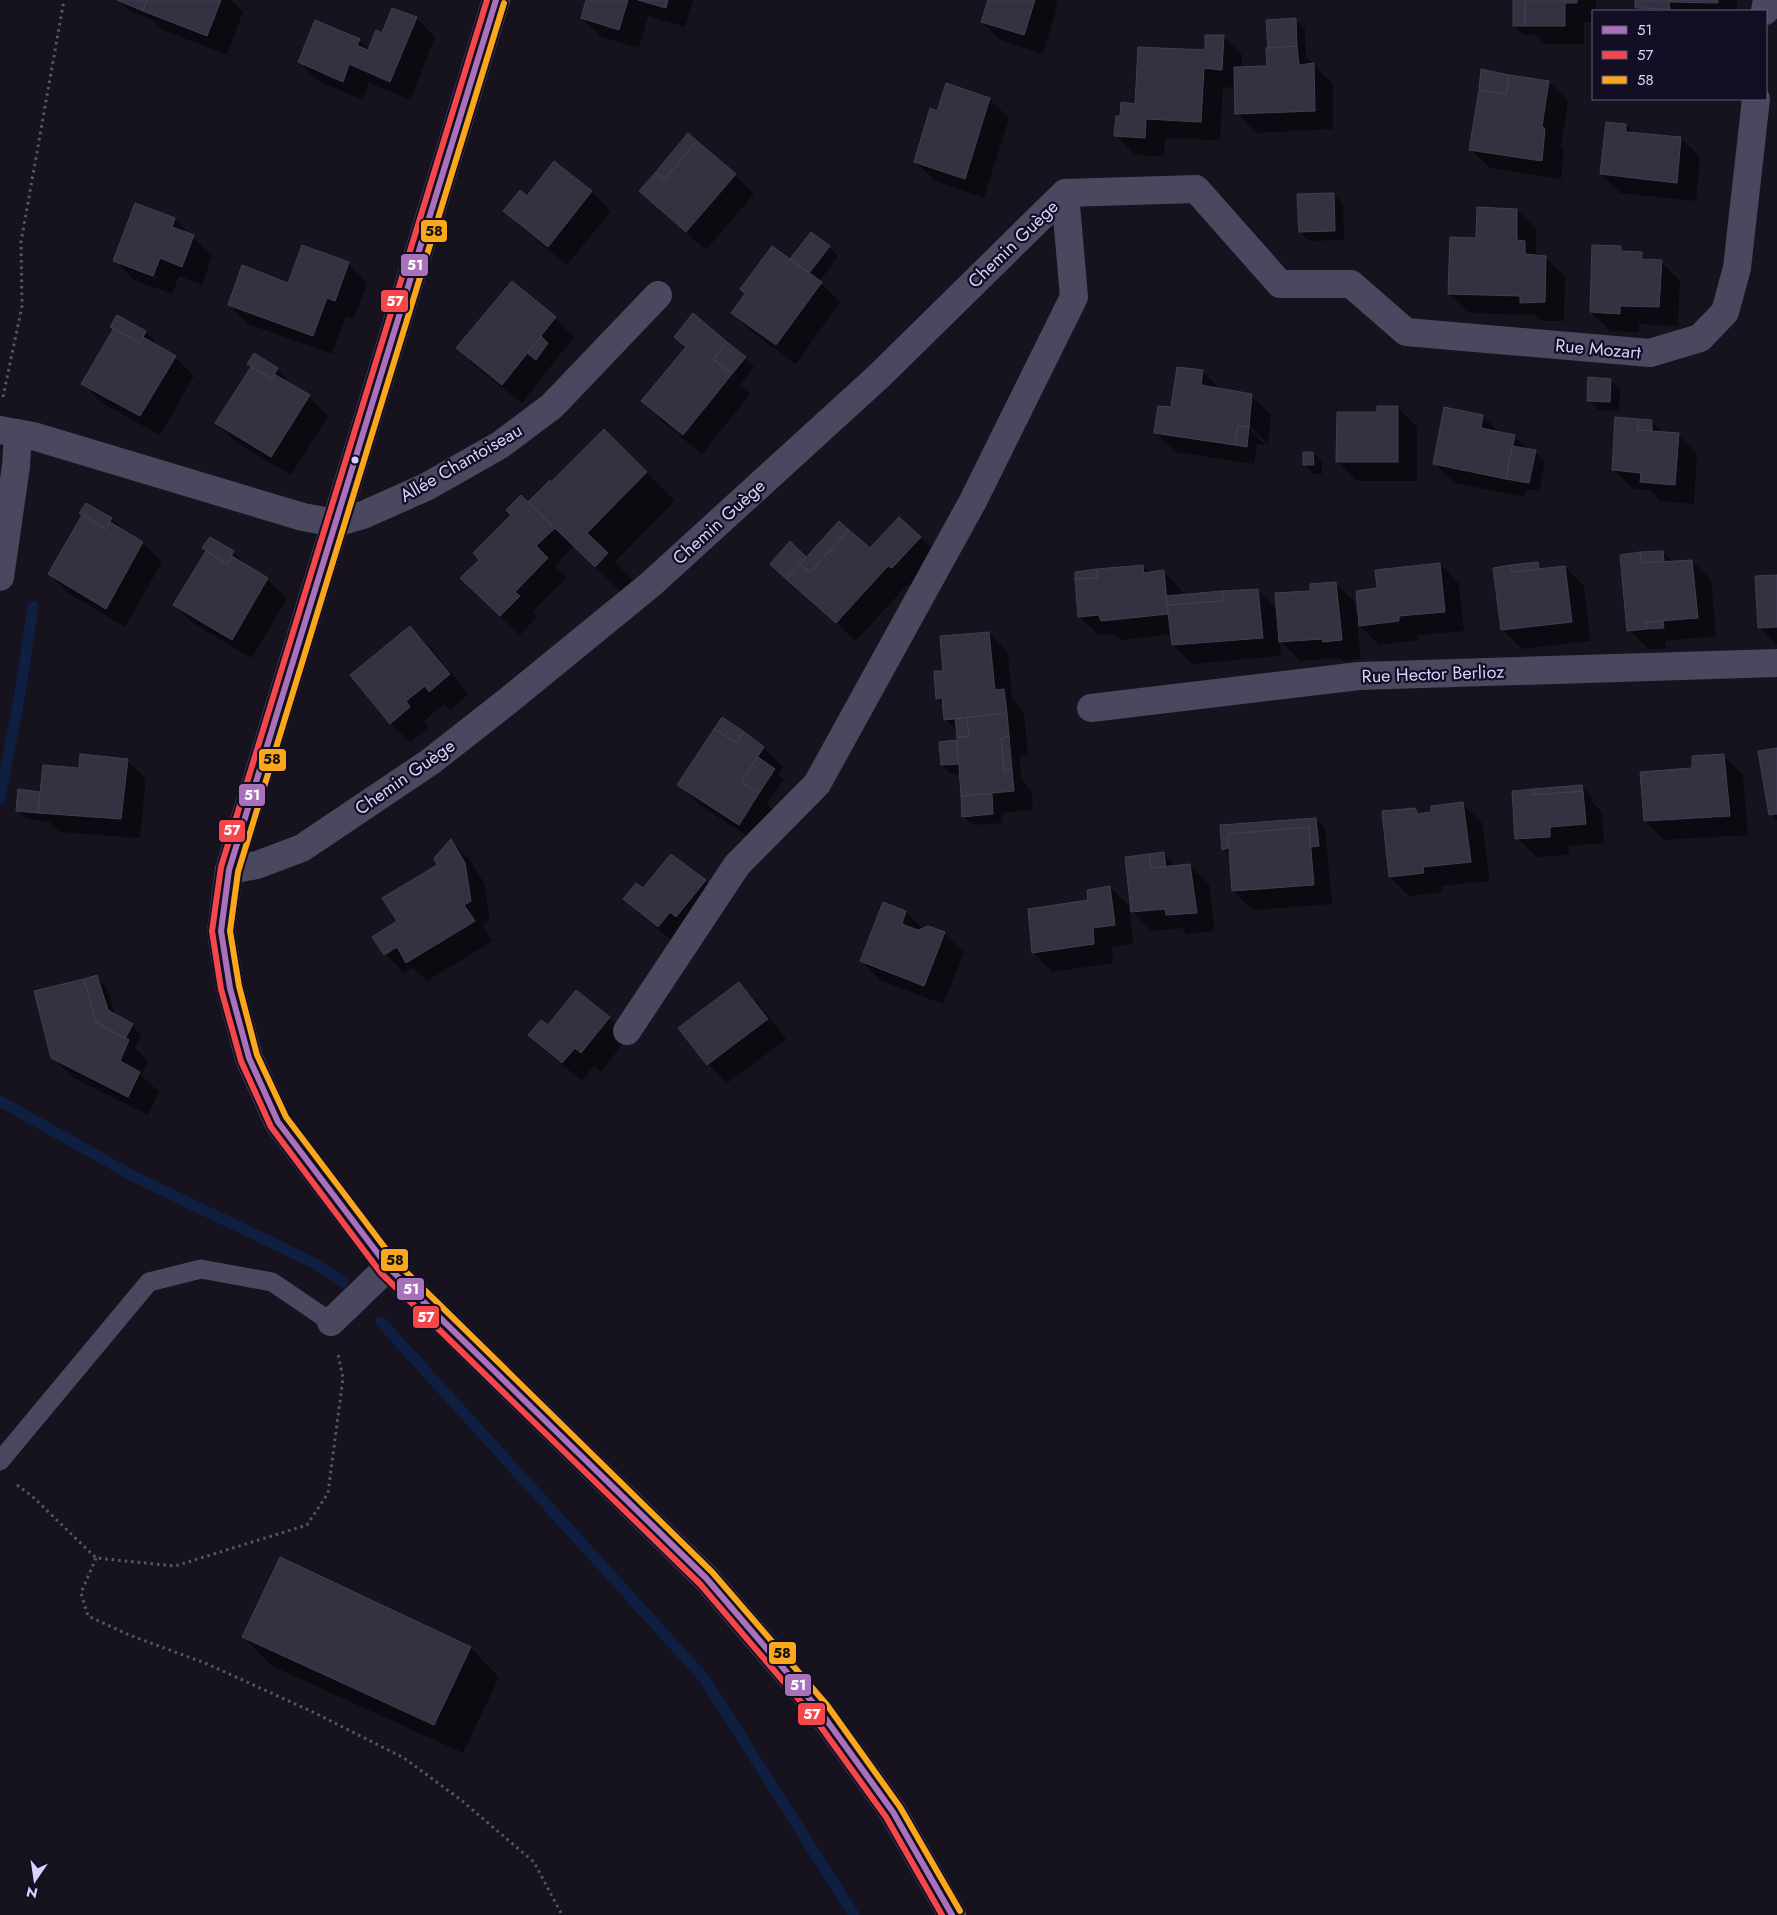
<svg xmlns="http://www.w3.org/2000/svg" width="1777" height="1915" font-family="Jost,sans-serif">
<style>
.shadow{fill:#0007;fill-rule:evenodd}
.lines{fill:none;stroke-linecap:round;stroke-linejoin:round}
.stream{stroke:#0e1f41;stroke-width:11}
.building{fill:#343141;stroke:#433d52}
.path{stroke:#4c5a69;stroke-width:3;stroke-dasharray:2.5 4;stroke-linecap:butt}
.lane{stroke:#4a485f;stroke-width:19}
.street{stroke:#4a485f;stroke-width:28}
.secondary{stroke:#575472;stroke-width:28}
.bus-1-casing{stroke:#130e23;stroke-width:10}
.bus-2-casing{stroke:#130e23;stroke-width:10}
.bus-3-casing{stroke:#130e23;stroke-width:10}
.bus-1{stroke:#a971ba;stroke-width:6}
.bus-2{stroke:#f5464a;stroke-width:6}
.bus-3{stroke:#fba71b;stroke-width:6}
.bus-dot{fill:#d8d1fe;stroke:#130e23;stroke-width:2}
.labels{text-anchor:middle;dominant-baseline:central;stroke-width:4.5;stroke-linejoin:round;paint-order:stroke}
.street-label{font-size:18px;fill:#d8d1fe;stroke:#130e23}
.line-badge{stroke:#130e23;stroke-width:2}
.badge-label{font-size:14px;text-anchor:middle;font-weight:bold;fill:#fff}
.pale-badge-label{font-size:14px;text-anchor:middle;font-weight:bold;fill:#111}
</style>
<rect width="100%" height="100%" fill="#16131e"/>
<!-- shadow -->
<path class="shadow" d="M119 0H231L243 12 227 55 163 30 153 20 128 10Z
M587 0H693L685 27 648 16 639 48 601 37 582 18Z
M990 0H1054L1058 4 1043 54 1002 41 982 22Z
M1515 0H1596V11H1593V22H1584V44H1545L1535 35H1524L1514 26Z
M1637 0H1737V11H1640L1636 7Z
M416 18 435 37 410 100 369 83 362 100 318 81 299 62 359 40 369 50 383 34Z
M1295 20 1305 29 1306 57 1333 84V129L1256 133 1237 113 1236 88 1223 87 1220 140 1165 138 1164 156 1135 155 1116 135 1121 118 1223 36 1242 55V68L1268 67Z
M1549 82 1568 101 1561 146 1564 149 1561 179 1490 168 1470 149Z
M989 99 1009 118 984 198 935 181 915 162 938 112Z
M1626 125 1634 134 1681 138 1700 157 1696 201 1620 193 1601 174Z
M555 163 592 192 611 211 567 265 524 230 505 211 527 198Z
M735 175 754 194 706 250 660 210 641 191Z
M1334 195 1343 204 1344 240 1310 241 1300 232Z
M1517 210 1536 229V253L1539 257H1546L1565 277 1564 321H1541L1534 315 1469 313 1449 294 1477 240Z
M174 219 212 256 202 285 179 276 172 294 134 280 115 261ZM136 268 159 277V279L136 271Z
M829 247 838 256 819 282 840 302 796 364 752 332 733 313 790 261Z
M1620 247 1626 253 1641 254 1648 261 1661 262 1680 281 1678 326 1639 324V332L1610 331 1591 312Z
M348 263 367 283 354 319 346 316 332 354 248 324 229 304Z
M555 318 574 337 522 403 476 367 457 348Z
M146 332 155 341 153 344 175 357 194 376 160 435 102 403 83 384Z
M676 337 745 358 754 367 740 385 750 394 702 454 662 421 643 401 686 348Z
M252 367 277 369 286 379 285 382 309 396 328 416 291 475 236 442 217 423Z
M1202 371 1221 390 1251 396 1271 415 1268 444 1248 424V427L1265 445 1257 444 1254 464 1175 452 1156 433 1172 409Z
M1610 380 1620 389 1619 411 1598 410 1588 400Z
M1398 408 1417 427V481H1357L1337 461 1378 414Z
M1483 416 1500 433 1514 436 1529 450 1535 452 1545 461 1539 491 1527 489 1525 497 1454 483 1435 464Z
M1616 419 1652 422 1661 431V433L1678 435 1697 454 1694 504 1660 501 1650 490 1633 489 1613 470Z
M604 431 675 501 615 562 636 583 624 595 574 546 555 566 567 578 533 611 538 616 520 635 462 578 481 560 513 515 552 483Z
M1313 453 1322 462V474H1313L1304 464Z
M81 513 112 519 121 528 120 529 143 543 162 562 125 627 68 593 49 573 84 516Z
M920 537 940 557 911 587 908 584 856 641 772 564 790 543 806 558 870 550Z
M204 548 233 552 243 561 242 563 267 579 287 598 252 658 194 624 175 605 207 552Z
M1663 552 1673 562 1692 561 1711 580 1716 636 1665 641 1666 648 1648 649 1629 630 1621 556Z
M1440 564 1459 584 1464 631 1417 635 1418 640 1379 645 1357 623 1361 659 1343 661 1341 658 1300 661 1280 641 1281 656 1192 664 1173 645 1172 634 1121 640 1115 634 1098 635 1079 616 1143 566 1150 573 1163 571 1182 591 1183 596 1257 590 1278 610 1311 592 1336 583 1355 602 1356 614 1359 613 1378 589Z
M1537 564 1543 570 1565 567 1584 586 1590 641 1522 649 1502 629Z
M1777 576V645L1760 628Z
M410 627 429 646 469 694 450 710 444 704 424 721 429 727 410 743 391 724 351 675Z
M989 633 1008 653 1012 699 1023 710 1024 714 1028 755 1019 756 1022 780 1031 790 1033 810 1001 813 1002 823 973 825 963 816 960 773 951 774 942 764 956 741 958 744 957 731 945 719 944 706 937 698 944 672Z
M722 719 764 748 783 767 778 774 784 779 767 804 777 814 758 843 698 804 679 785Z
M1777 749V821L1771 814Z
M1724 756 1743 775 1748 835 1664 840 1645 820 1694 769Z
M127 760 146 779 140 838 59 832 47 820V822L27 819 17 810 19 790 41 793 80 770Z
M1582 787 1591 796 1592 800H1590L1602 812 1604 843 1568 846 1569 855 1536 857 1517 838Z
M1463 804 1482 823 1490 881 1441 886 1442 892 1409 896 1390 877 1415 809 1421 815Z
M1316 819 1325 828 1332 904 1253 910 1233 891 1231 857 1223 850 1222 826Z
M451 841 470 860 484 883 490 921 482 925 493 941 427 981 413 968 404 973 385 954 399 921 439 865Z
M1163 854 1173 863V867L1190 865 1209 884 1215 931 1187 934 1181 928 1152 931 1133 912 1126 858Z
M705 881 724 901 677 945 644 918 625 899 643 890Z
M1110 887 1129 906 1133 944 1112 947 1113 963 1052 972 1033 952 1090 902Z
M884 903 906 912 923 929 944 933 964 953 943 1004 880 980 861 960Z
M97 977 106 986 116 1016 132 1025 141 1035 135 1048 148 1061 141 1075 159 1092 148 1115 72 1077 53 1057Z
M739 984 758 1003 786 1039 727 1083 708 1064Z
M576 992 609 1018 628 1037 601 1072 594 1066 582 1081 549 1054 529 1035 548 1027Z
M281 1559 471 1648 499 1677 463 1753 272 1666 243 1637Z"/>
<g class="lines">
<!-- stream -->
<path class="stream" d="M0 799 20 693 33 607
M0 1101 135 1177 314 1263 343 1282
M381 1322 704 1678 854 1915"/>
</g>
<!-- building -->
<path class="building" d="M117 0H147L143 11Z
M147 0H221L207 36 143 11Z
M586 0H628L619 30 581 18Z
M638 0H668L666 8Z
M988 0H1035L1024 35 981 22Z
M1513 0H1525V26H1513Z
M1525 0H1577V3H1565V26H1525Z
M1635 0H1718V3L1669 2 1670 9 1635 8Z
M392 8 417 17 390 82 349 64 343 82 298 62 315 20 360 39 357 45 368 50 376 30 382 33Z
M1296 18 1297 46 1268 48 1266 20Z
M1205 35H1224L1222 70 1204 68 1201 122 1146 119 1145 138 1114 136 1116 116H1120L1121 102 1135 104 1138 47 1205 50Z
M1297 46 1299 65 1314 63 1315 111 1235 114 1234 67 1267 66 1266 48Z
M1481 69 1509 75 1506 94 1479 90Z
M1509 75 1549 81 1542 126 1545 129 1542 161 1469 150 1479 90 1506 94Z
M946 83 990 98 965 179 914 162 930 108 937 111Z
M1606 122 1626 124V132L1681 137 1677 183 1600 174Z
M688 133 697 141 664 180 655 173Z
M697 141 736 174 686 232 639 191 655 173 664 180Z
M554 161 592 191 548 247 503 211 520 190 527 196Z
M1334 193 1335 231 1299 232 1297 194Z
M135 203 175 218 172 227 194 235 182 267 160 258 153 276 113 261Z
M1477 207 1517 209V240L1525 241V254L1546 256 1545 302 1520 303V296L1448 294 1450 237 1476 238Z
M811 232 830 246 809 273 790 259Z
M302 245 349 262 335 301 327 298 313 336 228 305 242 265 288 283Z
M1592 245 1621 246V251L1642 252V259L1662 260 1659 307 1620 306V314L1590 312Z
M772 246 822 282 776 345 731 313 745 294 740 289Z
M512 281 556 317 502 385 456 348Z
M693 313 727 342 713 359 732 374 683 435 641 401 686 347 674 337Z
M117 315 146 331 140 343 110 327Z
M114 328 140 343 143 337 176 356 140 416 81 384Z
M541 336 548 343 536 360 527 353Z
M727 342 746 357 732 374 713 359Z
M254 353 278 368 272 379 247 364Z
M251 367 272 379 274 374 310 395 271 457 215 423Z
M1177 367 1203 370 1201 385 1252 394 1249 427 1238 426 1235 445 1154 433 1158 406 1171 407Z
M1588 377 1611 379 1610 402 1587 401Z
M1377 406H1398V462H1336L1337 412H1377Z
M1444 407 1483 415 1481 428 1515 435 1506 479 1433 464Z
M1615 417 1638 419V430L1679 433 1675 485 1640 482 1641 473 1612 470Z
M1638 419 1652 420V431L1638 430Z
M1238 426 1249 427 1247 447 1235 445Z
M604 429 647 472 587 533 608 553 595 567 528 502 550 480 551 482Z
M1512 446 1536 450 1529 483 1506 479Z
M1303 452H1313L1314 465H1303Z
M521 495 555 528 536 546 548 558 515 592 520 596 500 616 460 578 479 560 473 553 511 515 506 510Z
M86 503 112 518 106 529 79 513Z
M82 515 106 529 110 522 143 542 106 609 48 574Z
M899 517 921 537 892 568 888 566 836 623 786 579 800 564 810 572 849 530 870 548Z
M839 521 849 530 810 572 800 564Z
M210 537 234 551 227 564 202 548Z
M790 541 806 557 786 579 770 564Z
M206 551 227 564 232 556 268 578 232 640 173 605Z
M1663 551 1664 561 1642 563 1640 552Z
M1640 552 1642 563 1692 560 1698 618 1646 622 1647 629 1627 631 1620 555Z
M1538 562 1539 569 1512 572 1511 565Z
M1440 563 1445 612 1399 616V621L1359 626 1356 591 1377 588 1375 570Z
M1143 565 1144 573 1164 570 1168 614 1101 621 1099 615 1078 617 1075 579 1097 578V569Z
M1511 565 1512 572 1565 566 1572 622 1501 630 1493 568Z
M1097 569V578L1075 579V572Z
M1777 575V627L1758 628 1755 576Z
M1336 582 1342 640 1323 642 1322 639 1279 642 1275 593 1310 591V584Z
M1258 589 1263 638 1172 645 1167 605 1223 601 1222 591Z
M1222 591 1223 601 1167 605 1166 596Z
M1663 621 1664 628 1647 629 1646 622Z
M410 626 450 674 429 692 425 686 406 701 410 707 390 724 350 675Z
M989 632 995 690 1004 689 1007 713 944 720 942 698 936 699 934 671H943L940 636Z
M1007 713 1009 736 1001 738 1004 770 1012 769 1014 791 961 796 957 737H969L967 717Z
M722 717 743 731 737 743 714 729Z
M967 717 969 737H957L955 719Z
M714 729 737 743 743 731 764 747 741 782 759 793 739 825 677 785Z
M1009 736 1012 769 1004 770 1001 738Z
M956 740 958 764 941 765 939 742Z
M1777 748V814L1769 815 1758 751Z
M80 754 128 759 121 819 38 813 43 765 79 768Z
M1724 754 1730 816 1644 821 1640 772 1692 768V756Z
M758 757 775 769 759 793 741 782Z
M1582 785 1583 791 1533 795 1534 789Z
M18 789 40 792 38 813 16 811Z
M1534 789 1533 795 1583 791 1586 824 1550 827V837L1515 839 1512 791Z
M992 794 993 814 962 817 961 796Z
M1463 802 1471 862 1423 867 1424 873 1389 877 1382 811 1415 808 1418 814 1431 812V806Z
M1316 818 1319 846 1310 847 1309 827 1228 834V848L1222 850 1220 825Z
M1309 827 1314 885 1232 891 1228 834Z
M451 839 465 863 471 901 464 905 475 921 406 963 397 947 384 955 372 937 397 921 382 898 437 865 434 858Z
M1164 852 1166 867 1151 868 1149 854Z
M671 854 706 880 676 917 670 912 658 927 623 899 636 883 643 888Z
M1149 854 1151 868 1190 864 1197 913 1166 915 1165 909 1131 912 1125 857Z
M1110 886 1115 925 1093 928 1094 944 1032 953 1028 909 1088 900 1087 890Z
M883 902 906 911 902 924 918 930 928 926 945 932 924 986 860 961Z
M97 975 108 1010 133 1024 125 1039 96 1022 84 979Z
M84 979 96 1022 129 1040 120 1061 140 1072 128 1097 51 1058 34 991Z
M739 982 768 1019 707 1065 678 1028Z
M576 990 610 1017 581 1053 575 1048 562 1063 528 1035 541 1020 548 1025Z
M280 1557 471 1647 434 1725 242 1637Z"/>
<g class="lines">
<!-- path -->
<path class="path" d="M3 397 22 306 21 242 64 0
M17 1485 32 1496 96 1558 175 1566 307 1525 328 1493 343 1378 338 1354
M96 1558 81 1593 88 1616 129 1635 205 1663 313 1712 404 1758 461 1800 534 1862 562 1915"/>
<!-- lane -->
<path class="lane" d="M0 1461 149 1282 201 1269 272 1282 331 1322"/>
<!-- street -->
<path class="street" d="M1765 11 1767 0
M1065 193 1196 189 1280 284H1351L1406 332 1650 353 1700 338 1725 312 1737 268 1756 99
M0 430 33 436 303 517 335 523 363 515 426 487 500 445 552 406 658 295
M0 577 16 466 18 433
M1091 708 1359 676 1777 663
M229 870 257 865 302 848 430 762 509 700 651 584 879 376 1065 193
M627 1031 737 865 817 784 973 501 1074 297 1065 193
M331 1322 388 1267"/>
<!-- secondary -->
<path class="secondary" d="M496 0 229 870 221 931 230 988 249 1058 278 1122 388 1267 706 1578 820 1711 893 1812 952 1915"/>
<!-- bus-1 casing -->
<g class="bus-1-casing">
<path id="bus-1" d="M496 0 229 870 221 931 230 988 249 1058 278 1122 388 1267 706 1578 820 1711 893 1812 952 1915"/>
</g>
<!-- bus-2 casing -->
<g class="bus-2-casing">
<path id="bus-2" d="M487 0 221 867 212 931 221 989 241 1061 271 1127 381 1273 700 1584 813 1716 886 1817 942 1915"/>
</g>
<!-- bus-3 casing -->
<g class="bus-3-casing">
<path id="bus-3" d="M504 3 238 872 230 931 239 986 257 1055 286 1117 395 1261 712 1572 827 1705 900 1807 960 1911"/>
</g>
<!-- bus-1 -->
<use href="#bus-1" class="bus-1"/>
<!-- bus-2 -->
<use href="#bus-2" class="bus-2"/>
<!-- bus-3 -->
<use href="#bus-3" class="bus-3"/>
</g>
<!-- markers -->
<circle class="bus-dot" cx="355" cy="460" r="4.5"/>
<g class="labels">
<!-- street labels -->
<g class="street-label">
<text transform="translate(1013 244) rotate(-44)">Chemin Guège</text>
<text transform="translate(1598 349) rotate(5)">Rue Mozart</text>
<text transform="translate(461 463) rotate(-30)">Allée Chantoiseau</text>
<text transform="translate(719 522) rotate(-42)">Chemin Guège</text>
<text transform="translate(1433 674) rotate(-2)">Rue Hector Berlioz</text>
<text transform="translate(405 777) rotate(-35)">Chemin Guège</text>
</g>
</g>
<g class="line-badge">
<rect x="420" y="219" width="28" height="24" rx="5" fill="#fba71b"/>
<rect x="400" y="253" width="29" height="24" rx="5" fill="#a971ba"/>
<rect x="380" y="289" width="29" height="24" rx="5" fill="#f5464a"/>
<rect x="258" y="748" width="29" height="24" rx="5" fill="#fba71b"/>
<rect x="238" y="783" width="28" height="24" rx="5" fill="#a971ba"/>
<rect x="218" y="819" width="28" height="24" rx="5" fill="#f5464a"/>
<rect x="380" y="1248" width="29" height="24" rx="5" fill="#fba71b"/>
<rect x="396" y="1277" width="29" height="24" rx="5" fill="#a971ba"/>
<rect x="412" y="1305" width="28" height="24" rx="5" fill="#f5464a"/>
<rect x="768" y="1641" width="29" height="24" rx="5" fill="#fba71b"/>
<rect x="784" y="1673" width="28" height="24" rx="5" fill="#a971ba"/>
<rect x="797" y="1702" width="29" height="24" rx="5" fill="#f5464a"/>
</g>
<g class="badge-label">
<text x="415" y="270">51</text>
<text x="395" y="306">57</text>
<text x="252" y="800">51</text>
<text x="232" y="835">57</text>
<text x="411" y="1294">51</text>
<text x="426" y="1322">57</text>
<text x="798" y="1690">51</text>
<text x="812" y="1719">57</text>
</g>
<g class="pale-badge-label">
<text x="434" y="236">58</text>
<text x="272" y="764">58</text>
<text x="395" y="1265">58</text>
<text x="782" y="1658">58</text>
</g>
<!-- legend -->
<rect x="1592" y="10" width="175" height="90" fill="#130e23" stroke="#625c7b"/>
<rect x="1602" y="26" width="25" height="8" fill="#a971ba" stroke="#625c7b"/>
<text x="1637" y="35" font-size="15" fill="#d8d1fe">51</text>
<rect x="1602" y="51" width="25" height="8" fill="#f5464a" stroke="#625c7b"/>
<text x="1637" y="60" font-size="15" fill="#d8d1fe">57</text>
<rect x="1602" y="76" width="25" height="8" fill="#fba71b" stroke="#625c7b"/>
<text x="1637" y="85" font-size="15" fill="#d8d1fe">58</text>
<!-- north arrow -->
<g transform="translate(35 1880) rotate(193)" stroke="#130e23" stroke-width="4" paint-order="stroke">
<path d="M0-4L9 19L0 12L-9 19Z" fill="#d8d1fe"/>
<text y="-8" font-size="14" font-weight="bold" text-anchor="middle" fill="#d8d1fe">N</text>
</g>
</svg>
